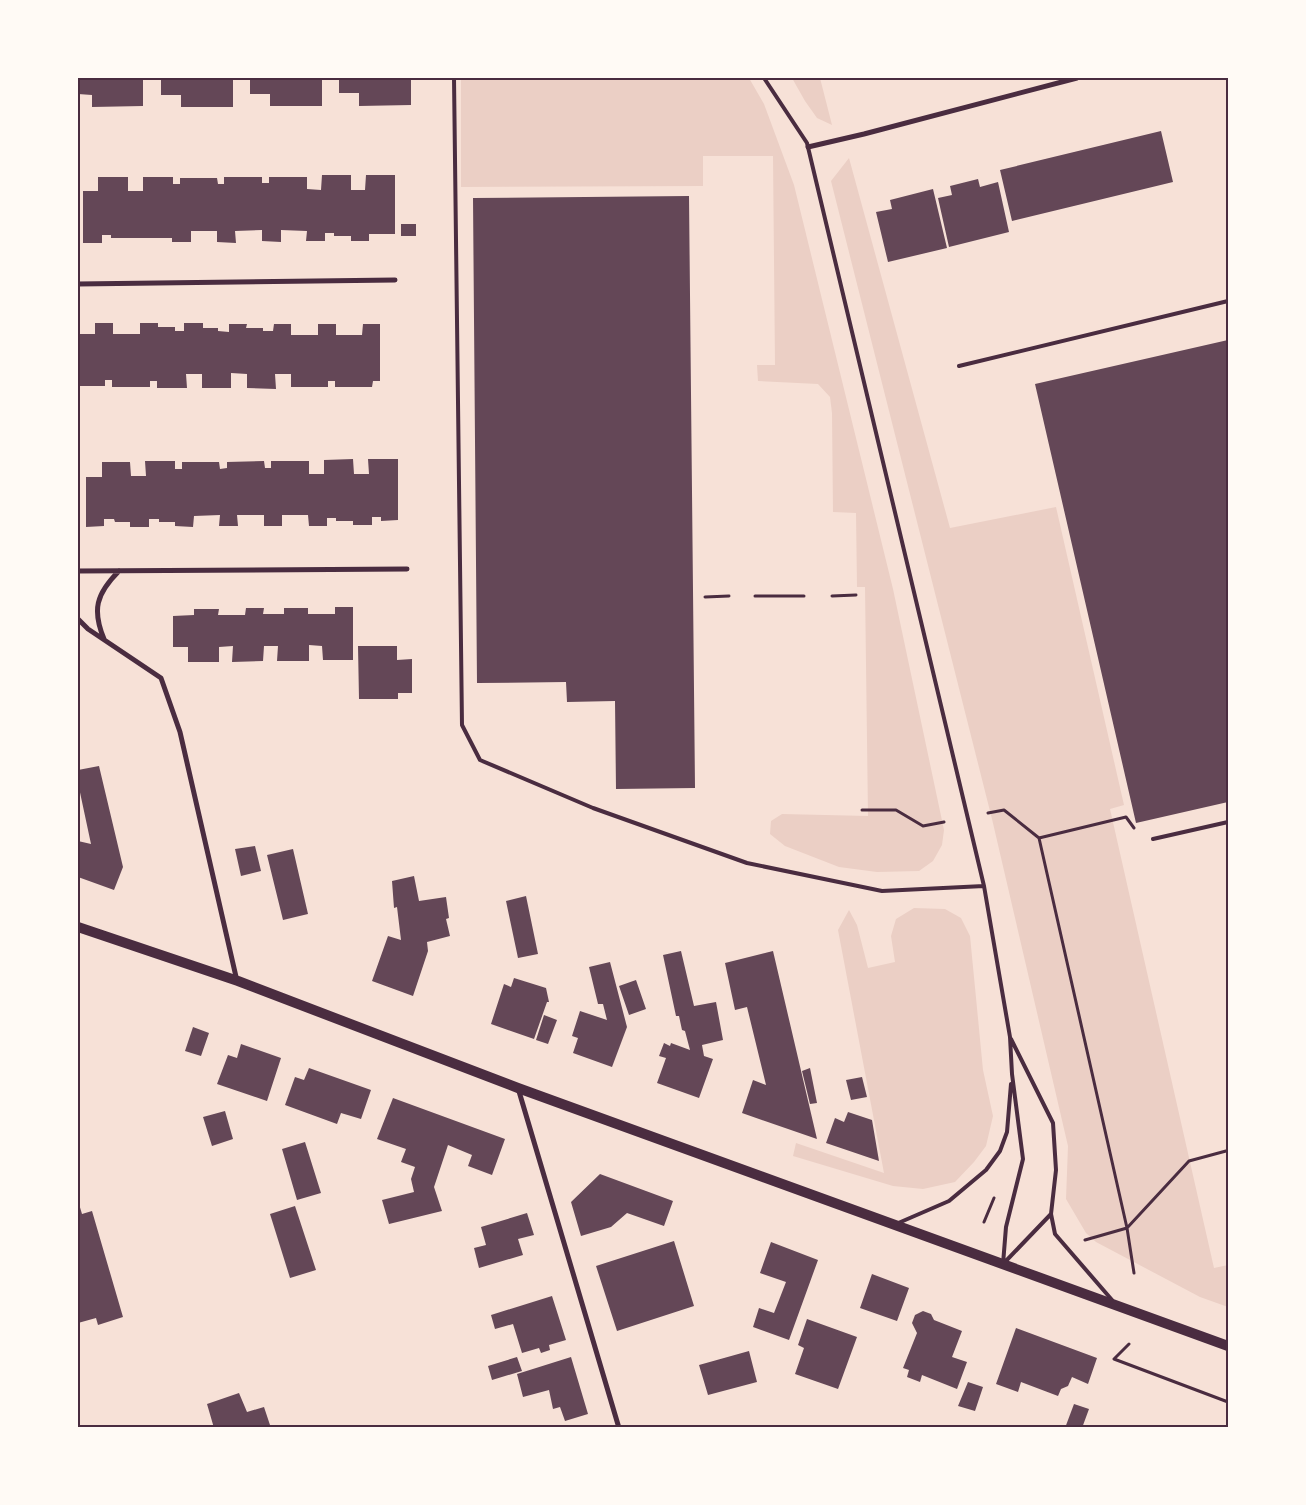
<svg xmlns="http://www.w3.org/2000/svg" width="1306" height="1505" font-family="Cabin,sans-serif">
<style>
.green{fill:#ebcfc5}
.building{fill:#644757}
.lines{fill:none;stroke-linecap:round;stroke-linejoin:round}
.path{stroke:#4a2c40;stroke-width:3}
.service{stroke:#4a2c40;stroke-width:4}
.minor{stroke:#4a2c40;stroke-width:5}
.secondary{stroke:#4a2c40;stroke-width:10}
.neatline{fill:none;stroke:#4a2c40;stroke-width:2}
</style>
<rect width="100%" height="100%" fill="#f7e1d7"/>
<!-- green -->
<path class="green" d="M461 78H749L764 104 794 185 893 589 944 830 942 845 933 861 919 871 877 872 839 867 785 846 770 834 771 821 782 814 868 816 865 587H857L856 513 833 512 832 413 830 397 818 384 758 381 757 365H775L773 156H703V186L461 187Z
M792 78H820L832 125 817 118 805 101Z
M849 158 950 528 1056 507 1124 805 1110 809 1214 1268 1228 1265V1307L1200 1297 1096 1242 1086 1233 1066 1199 1068 1146 992 819 831 181Z
M914 908 945 909 961 918 970 936 983 1070 993 1116 986 1146 974 1162 955 1182 923 1189 893 1186 793 1156 796 1143 884 1173 838 930 849 910 857 925 868 968 895 962 891 936 896 919Z"/>
<!-- building -->
<path class="building" d="M78 78H143V106L92 107V95L78 94Z
M161 78H233V107H181V95H161Z
M250 78H322V106H270V94H250Z
M339 78H411V105L359 106V93H339Z
M1161 131 1173 182 1012 221 1000 170Z
M322 175H351V190H365L366 175H395V234H369V241H351V236H334V233H325V241H306L307 231 281 230V242L262 241V230L235 231 236 243 217 242V231H191V242H172V238H111V235H102V243H83V191H98V177H128V191H143V177H173V184H180V178H217L218 184H224V177H262V183H269V177H307V189L321 190Z
M978 179 980 187 998 182 1009 232 949 247 938 198 952 195 950 186Z
M933 189 947 248 888 262 876 212 892 209 890 200Z
M689 196 695 788 616 789 615 701 567 702 566 682 477 683 473 198Z
M401 224H416V236H401Z
M95 323H113V334H140V323H158V327H175V331H184V323H203V328H218V331L229 332V324H247L246 328H263V331H273L274 324H291V335H318V324H336V335H362L363 324H380V381H373L372 387H335V381H328V387H291V374H275L276 389 247 388V374L231 373V388H202V374H186L187 388H157V381H150V387H112V380H105V386H78V334H95Z
M1228 340V802L1136 823 1035 384Z
M353 459 354 474H369L368 459H398V520L381 521V517H372V525H353V521H336V518H327V526H309L308 515H282V526H264V515H237L238 526H219L220 515 194 516 193 527 175 526V522H159V519H149V527H130V522H115L114 519H104V526L86 527V477H102V462H130L131 476H146L145 461H175V469H182V462H219L220 469 227 468V462L264 461 265 468H271V461H309V474H324V460Z
M335 607H353V660H323L322 646 309 645V661H277L278 646H264L263 661 232 662 233 646 219 647V662H188V647H173V616L194 615V609H219L218 615H245L246 608H264L263 614H284V608H308V614H335Z
M358 646H397V660L412 659V693H398V699H359Z
M99 766 123 867 114 890 78 877V841L91 844 78 783V770Z
M255 846 261 871 241 876 235 849Z
M293 849 308 914 283 920 267 855Z
M414 876 419 901 446 897 449 918 446 919 450 936 427 942 428 951 413 996 372 981 388 936 401 940 397 907 394 908 392 881Z
M526 896 538 954 518 958 506 901Z
M681 951 694 1006 716 1002 723 1040 702 1045 704 1056 713 1059 699 1098 657 1083 666 1058 659 1056 664 1043 670 1046 671 1043 690 1050 685 1031 682 1030 679 1016H676L663 955Z
M773 951 817 1139 742 1113 753 1080 766 1085 747 1007 735 1010 725 963Z
M610 962 627 1027 612 1067 573 1053 578 1038 572 1036 580 1011 607 1020 603 1004H598L589 967Z
M514 978 546 988 549 1002H547L534 1039 491 1024 504 984 511 987Z
M636 980 646 1009 629 1015 619 986Z
M544 1015 557 1020 548 1044 536 1040Z
M193 1027 209 1033 201 1056 185 1051Z
M241 1044 281 1058 267 1101 217 1084 228 1055 237 1058Z
M309 1068 371 1090 361 1119 341 1113 337 1124 285 1105 295 1077 304 1080Z
M810 1068 817 1103 810 1104 802 1071Z
M862 1077 867 1097 851 1100 846 1080Z
M393 1098 505 1139 492 1175 468 1166 472 1155 448 1145 434 1187 442 1211 389 1224 382 1200 414 1192 411 1179 415 1167 401 1162 406 1149 377 1139Z
M225 1111 233 1139 212 1146 203 1117Z
M848 1112 872 1120 879 1161 826 1143 835 1118 844 1122Z
M305 1142 321 1193 297 1200 282 1149Z
M600 1174 673 1201 664 1226 627 1213 611 1227 581 1236 571 1202Z
M78 1204H79L82 1214 92 1211 123 1317 98 1325 96 1318 78 1323Z
M295 1206 316 1270 290 1278 270 1214Z
M527 1213 534 1235 518 1239 523 1255 479 1268 474 1248 486 1245 481 1227Z
M674 1241 694 1306 617 1331 596 1266Z
M771 1242 818 1260 789 1340 753 1327 759 1308 774 1313 786 1282 760 1273Z
M872 1274 909 1288 897 1321 860 1308Z
M552 1296 566 1340 549 1345 550 1350 541 1353 539 1348 522 1353 513 1324 495 1329 491 1315Z
M923 1311 931 1314 934 1320 962 1331 952 1357 967 1362 957 1389 922 1375 920 1382 907 1377 909 1370 903 1368 917 1333 912 1323 915 1315Z
M807 1319 857 1337 838 1389 795 1374 804 1348 798 1345Z
M1016 1328 1097 1358 1088 1384 1072 1377 1068 1386 1061 1389 1058 1396 1021 1382 1018 1392 996 1384Z
M749 1351 757 1382 708 1395 699 1365Z
M517 1357 522 1371 492 1380 488 1366Z
M571 1357 588 1414 565 1421 560 1407 553 1409 549 1390 523 1397 517 1374Z
M968 1382 983 1387 975 1411 958 1406Z
M239 1393 247 1412 264 1407 271 1428H214L207 1404Z
M1074 1404 1089 1409 1082 1428H1065Z"/>
<g class="lines">
<!-- path -->
<path class="path" d="M755 596H804
M832 596 856 595
M705 597 729 596
M862 810H896L923 826 944 822
M988 813 1004 810 1039 838
M984 1222 994 1198
M1085 1240 1127 1228 1039 838 1126 817 1134 828
M1134 1273 1127 1228 1189 1161 1226 1151
M1129 1344 1114 1359 1228 1402"/>
<!-- service -->
<path class="service" d="M454 78 462 725 480 760 593 808 747 863 882 891 984 886
M764 78 807 143 984 886 1010 1037 1012 1074 1023 1159 1006 1227 1003 1264
M959 366 1228 301
M1153 839 1228 822
M1011 1039 1053 1123 1056 1170 1051 1214 1055 1234 1112 1300
M896 1224 949 1201 986 1170 1000 1151 1007 1132 1011 1084
M1004 1263 1051 1214"/>
<!-- minor -->
<path class="minor" d="M808 147 864 134 1077 78
M78 284 395 280
M78 571 407 569
M78 619 88 629 161 678 180 732 237 981
M104 639C92 610 96 594 119 571
M518 1088 619 1428"/>
<!-- secondary -->
<path class="secondary" d="M78 927 238 981 518 1088 1228 1346"/>
</g>
<!-- border -->
<rect width="1306" height="1505" fill="none" stroke="#fffaf5" stroke-width="158"/>
<rect x="79" y="79" width="1148" height="1347" class="neatline"/>
</svg>
